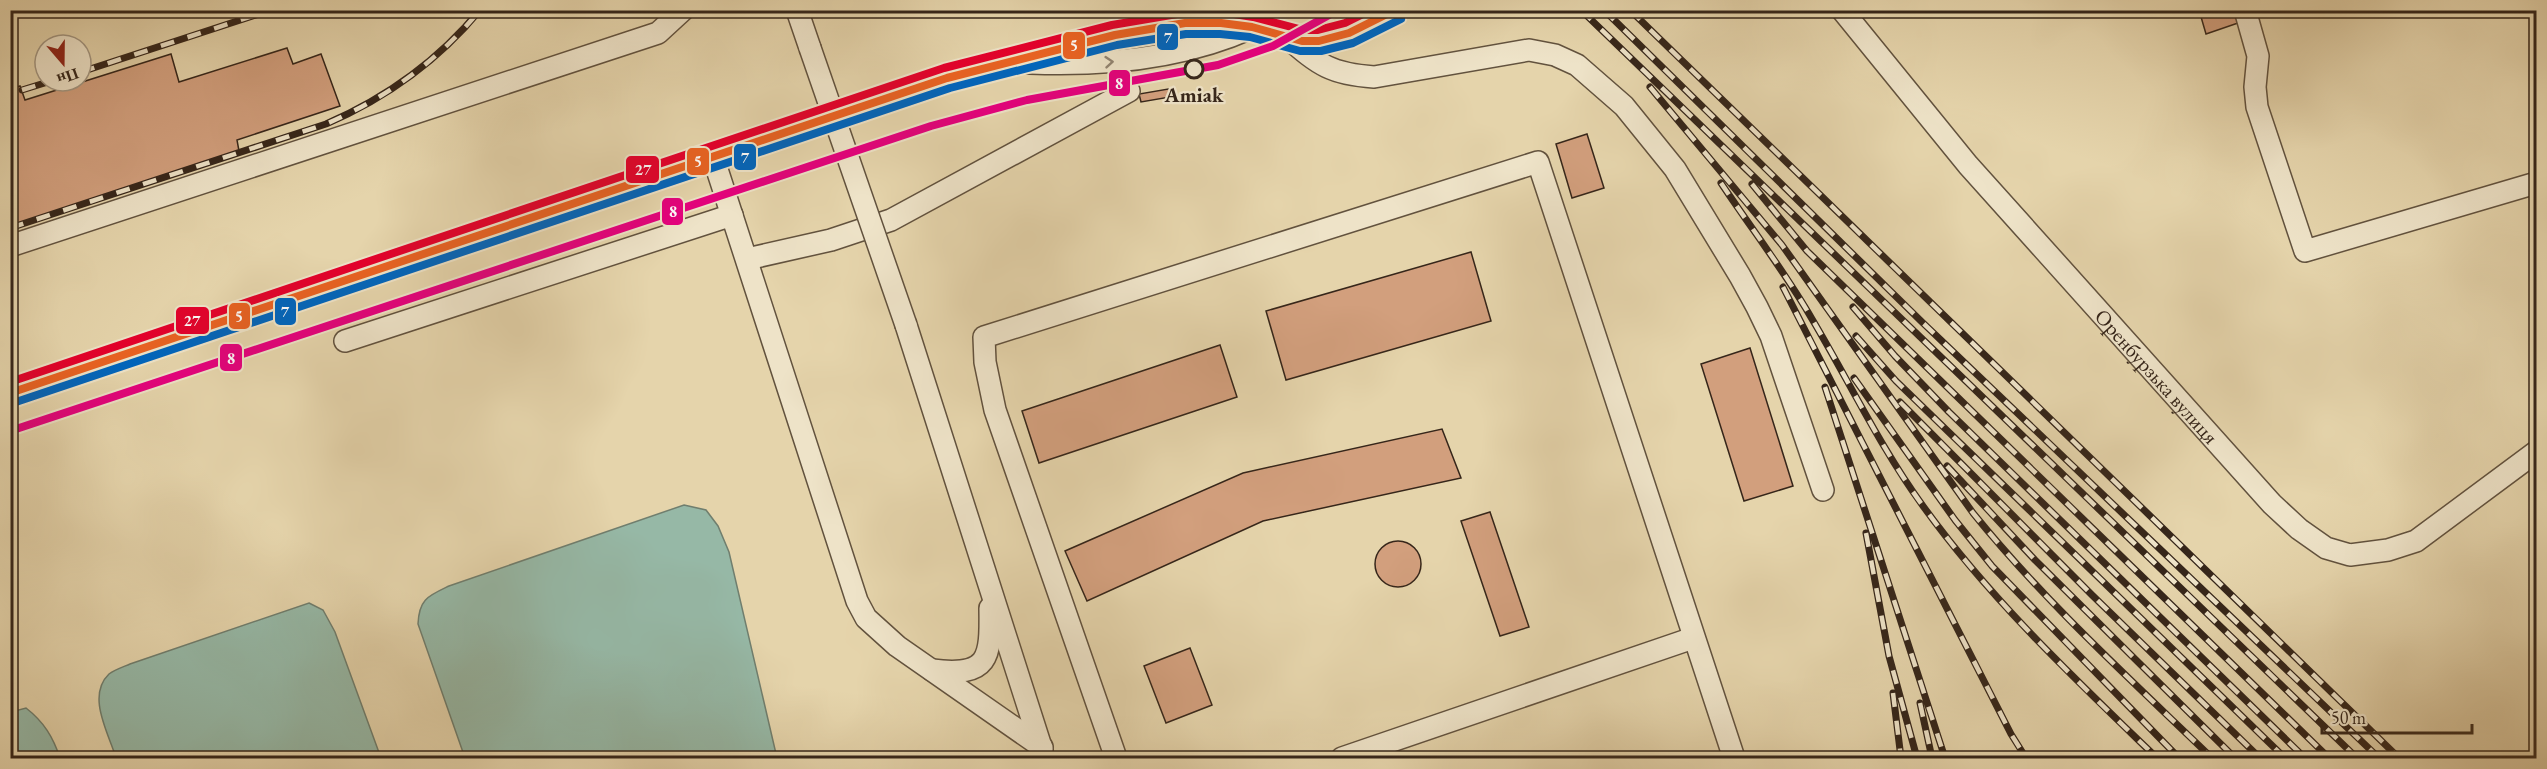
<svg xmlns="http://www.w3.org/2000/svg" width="2547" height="769" font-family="'EB Garamond',serif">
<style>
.water{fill:#96b8a6;stroke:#707e6e;stroke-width:1.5}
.building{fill:#d29f7d;stroke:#36261a;stroke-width:1.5}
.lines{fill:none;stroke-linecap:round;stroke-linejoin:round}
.minor-casing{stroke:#62523e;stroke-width:24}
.minor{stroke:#eee3c8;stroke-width:21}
.rail-casing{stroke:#36261a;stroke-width:7}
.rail{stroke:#eee3c8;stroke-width:4.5;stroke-dasharray:14;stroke-linecap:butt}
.minor-bridge-casing{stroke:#62523e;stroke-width:24;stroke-linecap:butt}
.minor-bridge{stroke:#eee3c8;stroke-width:21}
.bus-1-casing{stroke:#eee3c8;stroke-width:12}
.bus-2-casing{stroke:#eee3c8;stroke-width:12}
.bus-3-casing{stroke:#eee3c8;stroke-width:12}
.bus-1{stroke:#e96222;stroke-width:8}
.bus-2{stroke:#0065bd;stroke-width:8}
.bus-3{stroke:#e4002b;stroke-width:8}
.tram-1-casing{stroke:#eee3c8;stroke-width:12}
.tram-1{stroke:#e5007d;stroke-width:8}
.oneway{stroke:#928471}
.stop-dot{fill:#eee3c8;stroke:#36261a;stroke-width:3}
.labels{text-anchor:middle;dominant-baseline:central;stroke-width:4.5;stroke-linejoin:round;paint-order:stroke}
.stop-label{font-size:21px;font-weight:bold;fill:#36261a;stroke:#eee3c8}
.street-label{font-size:21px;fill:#36261a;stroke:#eee3c8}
.line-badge{stroke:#eee3c8;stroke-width:2}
.badge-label{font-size:16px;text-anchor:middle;font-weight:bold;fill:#fff}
</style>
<rect width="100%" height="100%" fill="#e5d4ab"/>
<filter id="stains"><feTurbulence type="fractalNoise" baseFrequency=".00333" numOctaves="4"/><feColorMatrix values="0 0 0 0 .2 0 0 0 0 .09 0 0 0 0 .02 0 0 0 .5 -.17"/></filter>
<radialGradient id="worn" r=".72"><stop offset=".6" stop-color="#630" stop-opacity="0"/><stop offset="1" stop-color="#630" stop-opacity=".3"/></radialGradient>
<!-- water -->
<path class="water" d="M684 505 706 510 718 526 729 552 777 758H465L418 624C419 599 428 596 449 586Z
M309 603 323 610 335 632 381 758H116C109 734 86 696 109 674 114 670 123 667 130 664Z
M26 708C44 722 53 737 60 758H11V712Z"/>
<!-- building -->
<path class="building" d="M2199 10H2234L2238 23 2206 34Z
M287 48 293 64 321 54 340 106 237 140 239 151 10 226V89L20 86 25 100 171 54 179 82Z
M1174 88 1176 96 1141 102 1139 94Z
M1587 134 1604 188 1572 198 1556 144Z
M1471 252 1491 321 1286 380 1266 311Z
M1220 345 1237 397 1039 463 1022 411Z
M1750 348 1793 486 1744 501 1701 364Z
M1442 429 1461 478 1263 521 1087 601 1065 551 1243 473Z
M1490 512 1529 627 1500 636 1461 521Z
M1375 564a23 23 0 1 1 46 0a23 23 0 1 1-46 0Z
M1190 648 1212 705 1166 723 1144 666Z"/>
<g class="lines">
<!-- minor casing -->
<g class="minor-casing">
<g id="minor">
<path d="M797 10 810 48"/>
<path id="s1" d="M1842 10 1968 165 2272 504 2299 529 2326 548 2350 555 2388 550 2416 541 2536 452"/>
<path d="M2245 10 2258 56 2255 87 2257 107 2305 251 2536 183"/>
<path d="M1227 21 1263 10"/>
<path d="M1288 38C1319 65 1331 74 1374 77L1529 50 1555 55 1577 65 1624 106 1675 169 1740 276 1757 307 1771 336 1823 490"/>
<path d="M1030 63C1105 66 1182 59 1251 28"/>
<path d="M713 157 857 601 866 618 897 646 1042 747"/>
<path d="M10 246 658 33 683 10"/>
<path d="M747 259 831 240 891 220 1129 91"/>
<path d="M906 325 1042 750"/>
<path d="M345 341 732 215"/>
<path d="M10 393 947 78 1115 35 1185 23H1221L1252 27 1302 41H1319L1349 33 1396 10"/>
<path d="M932 670C989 677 991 659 990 608"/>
<path d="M1116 758 995 410 985 362 984 337 1538 162 1734 758"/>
<path d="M1342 758 1693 638"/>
</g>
</g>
<!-- minor -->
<use href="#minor" class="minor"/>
<!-- rail casing -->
<g class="rail-casing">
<path id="rail" d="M1581 10 2357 758
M1604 10 1923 323 2379 758
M1630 10 2399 758
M81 72 271 10
M1650 87 1782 245 1973 513C2045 602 2130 679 2212 758
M22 90 51 81
M1721 183C1751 228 1785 272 1812 319 1849 381 1880 447 1923 506 1990 599 2075 679 2157 758
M1752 184 1807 251 2329 758
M10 228 326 124C386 98 438 61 480 10
M1783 287 2011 734 2026 758
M1853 307 1895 356 1949 412 2305 758
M1856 336 1896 381 2285 758
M1854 378 1955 520 1992 566 2179 758
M1825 387 1945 758
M1900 402 2092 595 2260 758
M1947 466 2035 560 2235 758
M1866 533 1889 656 1917 758
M1893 693 1901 758
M1920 703 1932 758"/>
</g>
<!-- rail -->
<use href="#rail" class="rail"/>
<!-- minor-bridge casing -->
<g class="minor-bridge-casing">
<path id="minor-bridge" d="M810 48 906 325"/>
</g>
<!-- minor-bridge -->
<use href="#minor-bridge" class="minor-bridge"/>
<!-- bus-1 casing -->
<g class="bus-1-casing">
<path id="bus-1" d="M10 393 947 78 1115 35 1185 23H1221L1252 27 1302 41H1319L1349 33 1395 10"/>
</g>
<!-- bus-2 casing -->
<g class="bus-2-casing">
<path id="bus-2" d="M13 403 950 88 1117 45 1186 34H1220L1250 37 1300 51H1321L1353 43 1401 19"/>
</g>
<!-- bus-3 casing -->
<g class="bus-3-casing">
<path id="bus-3" d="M10 382 944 68 1112 25 1183 13 1221 12 1253 17 1303 30H1318L1345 23 1371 10"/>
</g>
<!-- bus-1 -->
<use href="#bus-1" class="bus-1"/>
<!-- bus-2 -->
<use href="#bus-2" class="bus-2"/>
<!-- bus-3 -->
<use href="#bus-3" class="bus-3"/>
<!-- tram-1 casing -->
<g class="tram-1-casing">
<path id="tram-1" d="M10 431 931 126 1027 100 1218 65 1273 46 1338 10"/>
</g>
<!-- tram-1 -->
<use href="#tram-1" class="tram-1"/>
</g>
<!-- one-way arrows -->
<defs><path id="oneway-chevron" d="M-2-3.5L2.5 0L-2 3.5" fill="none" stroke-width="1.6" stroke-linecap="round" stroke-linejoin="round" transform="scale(1.5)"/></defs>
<use class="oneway" href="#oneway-chevron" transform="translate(1109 62) rotate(-5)"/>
<!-- markers -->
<circle class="stop-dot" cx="1194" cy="69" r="9"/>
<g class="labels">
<!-- stop labels -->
<g class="stop-label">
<text x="1194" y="94">Amiak</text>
</g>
<!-- street labels -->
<g class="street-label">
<text stroke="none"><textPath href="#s1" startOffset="483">Оренбурзька вулиця</textPath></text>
</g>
</g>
<g class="line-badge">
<rect x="1156" y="23" width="23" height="28" rx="6" fill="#0065bd"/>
<rect x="1062" y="31" width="24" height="29" rx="6" fill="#e96222"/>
<rect x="1108" y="69" width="23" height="28" rx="6" fill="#e5007d"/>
<rect x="733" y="143" width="24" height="28" rx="6" fill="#0065bd"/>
<rect x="686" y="147" width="24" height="29" rx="6" fill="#e96222"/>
<rect x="625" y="155" width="35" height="29" rx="6" fill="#e4002b"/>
<rect x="661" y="197" width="23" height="29" rx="6" fill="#e5007d"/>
<rect x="274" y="297" width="23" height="29" rx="6" fill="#0065bd"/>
<rect x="228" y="302" width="23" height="28" rx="6" fill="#e96222"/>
<rect x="175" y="306" width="35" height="29" rx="6" fill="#e4002b"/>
<rect x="219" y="343" width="24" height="29" rx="6" fill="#e5007d"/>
</g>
<g class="badge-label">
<text x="1168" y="43">7</text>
<text x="1074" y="51">5</text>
<text x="1119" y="89">8</text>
<text x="745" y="163">7</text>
<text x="698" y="167">5</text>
<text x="643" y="175">27</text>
<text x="673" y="217">8</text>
<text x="285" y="317">7</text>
<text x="239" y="322">5</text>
<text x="192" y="326">27</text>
<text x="231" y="364">8</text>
</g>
<!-- margin -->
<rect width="2547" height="769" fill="none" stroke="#e5d4ab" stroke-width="36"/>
<rect x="12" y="12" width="2523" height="745" fill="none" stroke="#36261a" stroke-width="3"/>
<rect x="18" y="18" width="2511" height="733" fill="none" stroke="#36261a" stroke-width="1.5"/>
<!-- north arrow -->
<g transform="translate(63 63) rotate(160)"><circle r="28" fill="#eee3c8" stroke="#a49782" stroke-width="1.5"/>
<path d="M0-4.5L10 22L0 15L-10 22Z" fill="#8f2418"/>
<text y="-9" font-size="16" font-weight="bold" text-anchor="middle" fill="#36261a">Пн</text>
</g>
<!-- scale -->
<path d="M2322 724v9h150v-9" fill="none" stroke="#36261a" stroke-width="3"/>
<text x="2331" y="724" font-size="18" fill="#36261a" stroke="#eee3c8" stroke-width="4.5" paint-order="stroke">50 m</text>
<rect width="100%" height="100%" filter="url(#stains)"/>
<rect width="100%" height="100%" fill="url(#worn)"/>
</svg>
